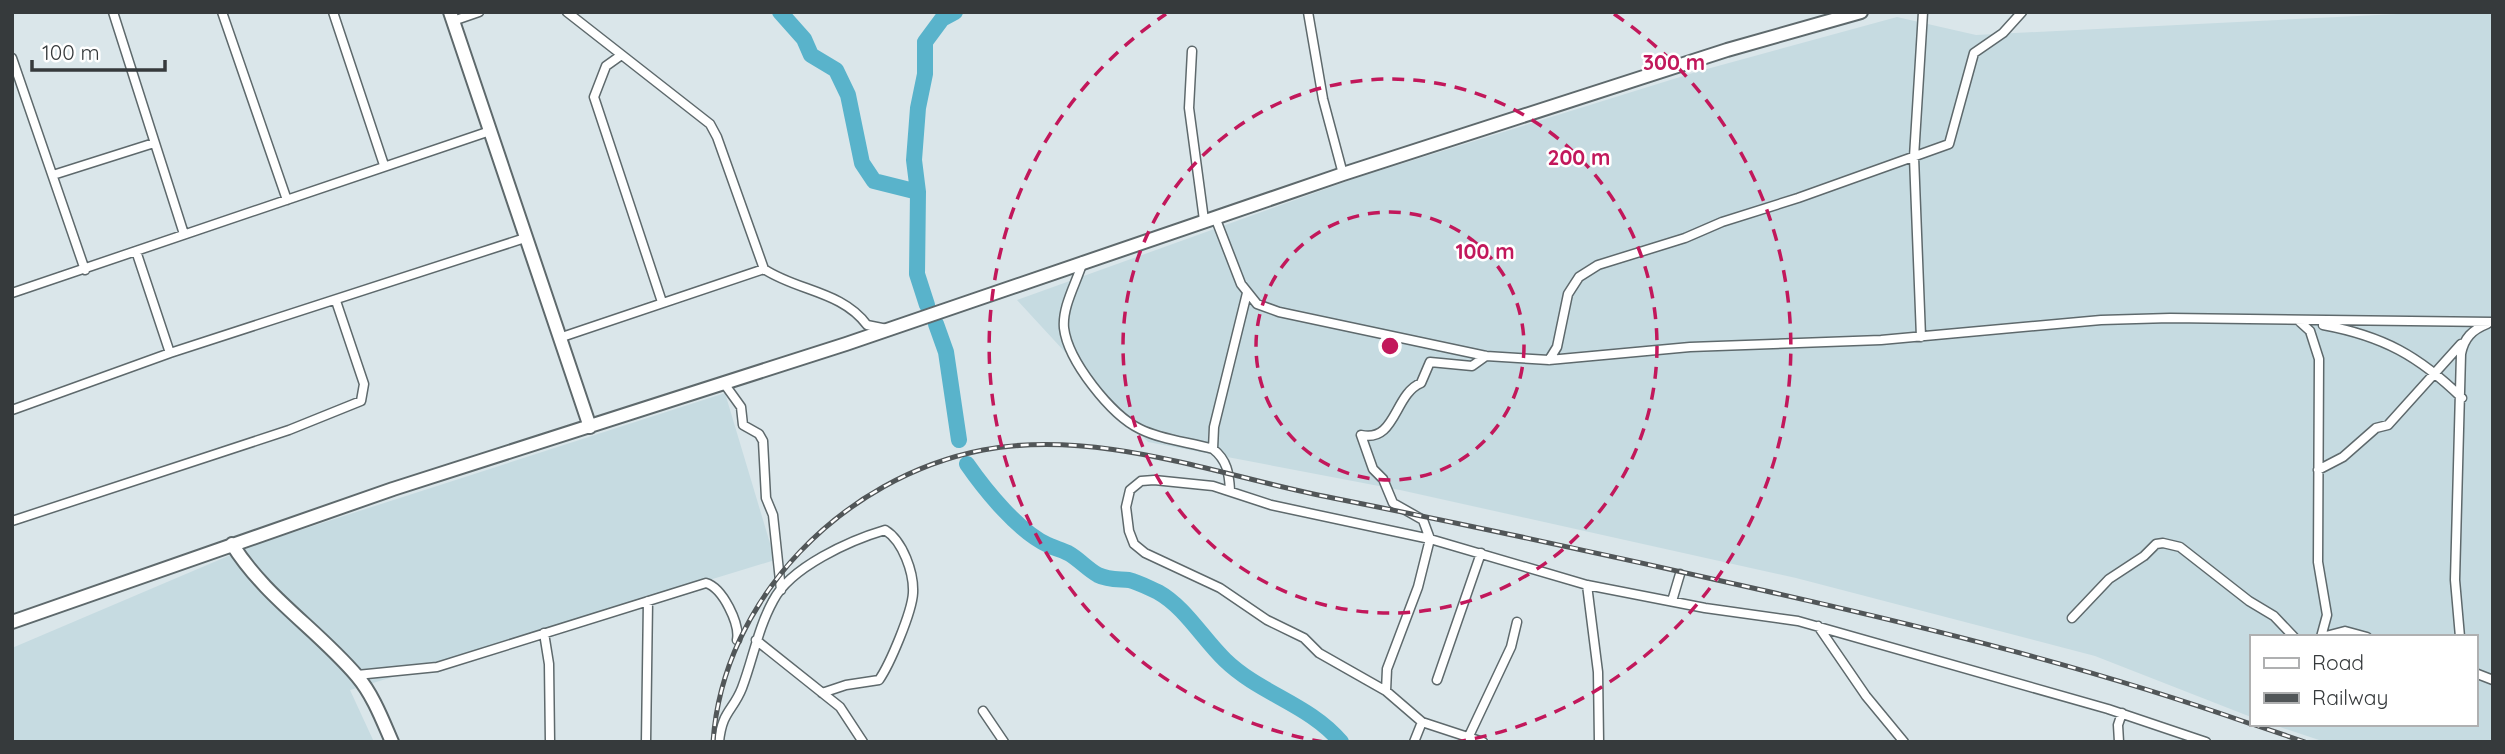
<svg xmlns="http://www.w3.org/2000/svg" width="2505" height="754" font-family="Quicksand,sans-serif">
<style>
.built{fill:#c6dbe1}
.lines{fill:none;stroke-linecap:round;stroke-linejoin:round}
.river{stroke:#59b3cb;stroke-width:16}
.street-casing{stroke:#5e696c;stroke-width:11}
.secondary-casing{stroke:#5e696c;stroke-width:16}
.street{stroke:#fff;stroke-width:8}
.secondary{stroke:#fff;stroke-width:12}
.rail-casing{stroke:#515658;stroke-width:5}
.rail{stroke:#fff;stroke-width:2.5;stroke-dasharray:8;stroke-linecap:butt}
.ring{fill:none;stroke:#c2185b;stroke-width:3.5;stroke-dasharray:12 9}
.centre{fill:#c2185b;stroke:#fff;stroke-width:3.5}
.ring-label{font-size:21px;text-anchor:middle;font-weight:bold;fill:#c2185b;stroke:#fff;stroke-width:5;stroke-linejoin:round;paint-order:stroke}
</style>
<rect width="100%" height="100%" fill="#dae6ea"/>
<!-- built -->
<path class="built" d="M2439 12H2493V742H2325L2271 724H2475V637H2251V717L2095 656 1796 578 1400 490 1148 442 1017 300 1356 178 1696 72 1897 17 1976 35Z
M725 393 775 560 350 690 374 742H12V648L254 545Z"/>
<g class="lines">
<!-- river -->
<path class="river" d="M780 12 804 39 811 55 836 70 848 95 862 163 874 181 918 192
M927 305 917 274 918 192 914 160 918 108 925 74V42L942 19 955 12
M936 324 946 352 959 440
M967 464C985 490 1019 532 1048 545 1054 548 1062 550 1068 553 1079 559 1087 569 1098 575 1108 580 1118 579 1129 580 1138 582 1149 588 1158 592 1185 607 1203 639 1225 660 1260 694 1309 704 1341 742"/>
<!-- street casing -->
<g class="street-casing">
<path id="street" d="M113 12 184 234
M222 12 287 200
M333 12 384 165
M567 12 710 124 717 137 764 269C797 291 842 291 867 325L887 329
M1308 12 1323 99 1343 174
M453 21 479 12
M1192 51 1189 108 1204 220
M620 56 606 66 594 97 662 302
M12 58 85 270
M53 175 154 143
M1215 217 1241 284 1257 304 1279 312 1486 356 1549 360 1690 347 1881 340 2101 320 2170 318 2493 322
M136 251 170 353
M1083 261C1077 282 1062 306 1064 328 1068 361 1111 415 1140 429 1162 440 1189 442 1213 449 1227 460 1229 473 1230 490
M12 293 490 131
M2299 321 2310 331 2319 359 2318 562 2327 615 2321 637
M2323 325C2383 336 2419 356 2462 398
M1921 337 1914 157 1923 12
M559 338 764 269
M1549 360 1557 347 1568 294 1579 277 1598 265 1685 238 1722 222 1798 198 1949 144 1974 53 2003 33 2022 12
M723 382 741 407 743 425 759 434 763 441 766 498 773 515 781 590
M12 410 170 353 525 238
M1213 449 1214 427 1247 293
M2318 470 2343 457 2376 428 2388 425 2461 344
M12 521 289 430 361 401 364 384 336 301
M1587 585 1598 672 1599 742
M1672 601 1680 574
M2072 618 2109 579 2144 556 2156 544 2163 543 2180 547 2249 601 2274 616 2294 637
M1818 626 1866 696 1904 742
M544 633 549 664 550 742
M2322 637 2345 631 2367 637
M2460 637 2455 580 2461 354C2464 338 2472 330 2487 324
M756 640 840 707 863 742
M2475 673 2493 680
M357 675 437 667 706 583C723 588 740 624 737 640
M1437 680 1481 553
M1386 691 1319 653 1304 638 1267 620 1220 588 1145 553 1134 544 1129 531 1126 507 1130 490 1141 481 1154 480 1213 486 1271 505 1430 539 1587 585 1705 608 1798 621 2108 709 2206 742
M983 711 1004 742
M1469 736 1511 647 1517 622
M646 742 648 601
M719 742C722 711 733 711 742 688 753 659 758 628 773 601 790 567 851 540 885 530 903 541 914 573 913 593 912 612 890 664 879 680L846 685 822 693
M1414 742 1422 722
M1483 742 1422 722 1386 691 1387 669 1418 587 1430 539 1423 520 1393 503 1383 479 1373 469 1361 435C1396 443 1394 394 1421 383L1430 362 1472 366 1486 356
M2119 742 2118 725 2122 713"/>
</g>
<!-- secondary casing -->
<g class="secondary-casing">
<path id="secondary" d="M450 12 590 427
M232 544C265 597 317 629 357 676 373 695 382 719 392 742
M12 622 393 489 846 344 1343 174 1727 50 1861 12"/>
</g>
<!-- street -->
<use href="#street" class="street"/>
<!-- secondary -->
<use href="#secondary" class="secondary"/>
<!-- rail casing -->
<g class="rail-casing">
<path id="rail" d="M2252 724 2305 742
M713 742C723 598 844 477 983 450 1100 428 1219 476 1333 498 1478 527 1622 558 1766 591 1930 628 2092 668 2251 724"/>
</g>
<!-- rail -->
<use href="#rail" class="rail"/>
</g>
<!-- distance rings -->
<g class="ring">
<circle cx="1390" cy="346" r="134"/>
<circle cx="1390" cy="346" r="267"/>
<path d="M1324 742A401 401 0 0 1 1166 14M1614 14A401 401 0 0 1 1456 742"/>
</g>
<circle cx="1390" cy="346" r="10" class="centre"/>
<g class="ring-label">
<text x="1674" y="70">300 m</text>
<text x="1579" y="165">200 m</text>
<text x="1485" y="259">100 m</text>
</g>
<!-- border -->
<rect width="2505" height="754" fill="none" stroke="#363a3c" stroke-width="28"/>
<!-- legend -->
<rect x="2250" y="635" width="228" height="91" fill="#ffffff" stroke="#afb0b1" stroke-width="2"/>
<rect x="2264" y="658" width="35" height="10" fill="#ffffff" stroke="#afb0b1" stroke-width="2"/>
<text x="2312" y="670" font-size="21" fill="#363a3c">Road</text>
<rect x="2264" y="693" width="35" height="10" fill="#515658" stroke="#afb0b1" stroke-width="2"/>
<text x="2312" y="705" font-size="21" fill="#363a3c">Railway</text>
<!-- scale -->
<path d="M32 60v10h133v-10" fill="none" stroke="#363a3c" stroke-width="3.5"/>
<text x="42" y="60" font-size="21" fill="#363a3c" stroke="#ffffff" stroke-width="5" paint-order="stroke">100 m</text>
</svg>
